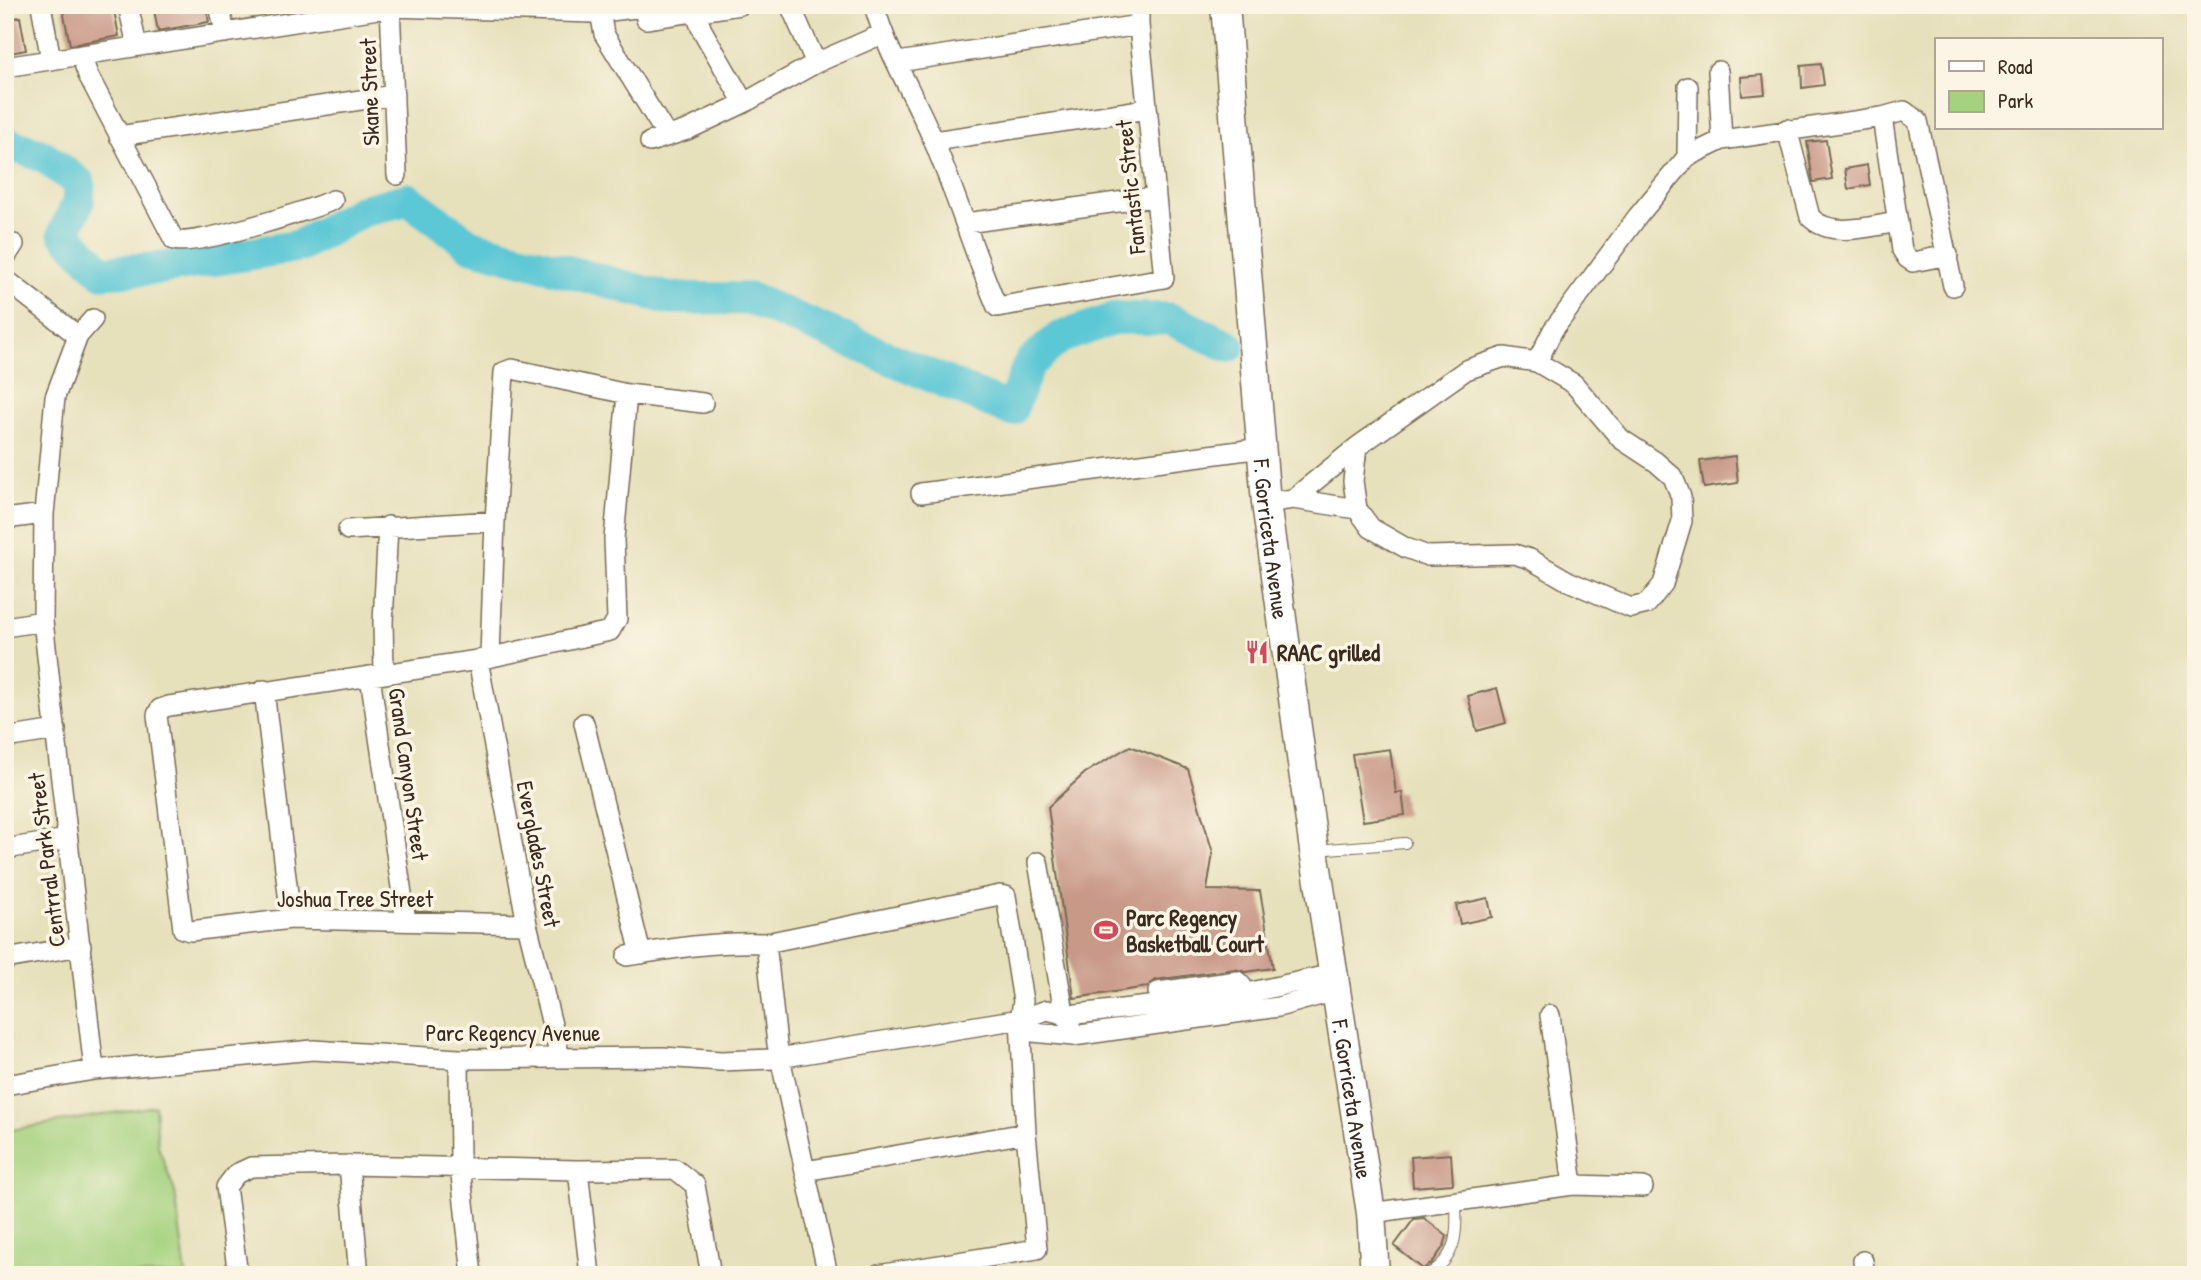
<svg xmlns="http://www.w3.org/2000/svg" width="2201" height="1280" font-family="'Patrick Hand',sans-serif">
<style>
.green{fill:#a6d27f;stroke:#707e4e;stroke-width:2}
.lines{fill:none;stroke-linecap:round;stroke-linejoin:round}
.river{stroke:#5cc7d5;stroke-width:33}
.building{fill:#c99988}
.lane-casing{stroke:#776a55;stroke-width:12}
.street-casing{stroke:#776a55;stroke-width:22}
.secondary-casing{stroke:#776a55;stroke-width:31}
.lane{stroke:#fff;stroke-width:10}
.street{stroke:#fff;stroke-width:19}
.secondary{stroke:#fff;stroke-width:28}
.labels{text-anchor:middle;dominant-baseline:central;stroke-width:7;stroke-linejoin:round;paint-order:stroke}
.street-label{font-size:23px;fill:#3b2a1e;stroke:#fcf5e5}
.poi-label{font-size:23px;font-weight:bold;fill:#3b2a1e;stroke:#fcf5e5;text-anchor:start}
</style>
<rect width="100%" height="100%" fill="#fcf5e5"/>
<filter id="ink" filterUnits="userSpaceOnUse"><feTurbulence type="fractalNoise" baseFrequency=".0143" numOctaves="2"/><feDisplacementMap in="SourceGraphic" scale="14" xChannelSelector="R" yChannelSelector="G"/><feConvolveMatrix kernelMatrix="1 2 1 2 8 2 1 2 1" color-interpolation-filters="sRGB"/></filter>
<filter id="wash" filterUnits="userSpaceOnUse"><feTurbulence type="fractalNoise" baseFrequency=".00686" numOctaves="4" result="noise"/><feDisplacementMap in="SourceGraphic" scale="28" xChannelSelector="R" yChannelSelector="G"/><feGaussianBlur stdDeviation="1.57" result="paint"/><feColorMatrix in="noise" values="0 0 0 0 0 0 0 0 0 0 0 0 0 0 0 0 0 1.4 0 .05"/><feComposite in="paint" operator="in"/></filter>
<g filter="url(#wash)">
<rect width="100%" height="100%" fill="#e6e0bb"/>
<!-- green -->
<path class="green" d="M155 1106 158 1146 175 1192 186 1275H5V1131Z"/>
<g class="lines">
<!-- river -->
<path class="river" d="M5 145 9 144 45 157 79 183 78 203 64 233 102 272 162 268 299 246 362 211 408 199 472 246 667 298 751 299 1011 410 1029 364 1059 338 1117 318 1170 319 1229 346"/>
</g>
<g id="blocks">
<!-- building -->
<path class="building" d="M62 5H113L119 36 70 45Z
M153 5H206L209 22 158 31Z
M20 17 26 50 5 54V20Z
M1821 64 1824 85 1802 88 1801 66Z
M1763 75 1765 94 1742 96 1741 77Z
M1826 140 1832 179 1813 182 1807 142Z
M1867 165 1870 185 1848 189 1845 169Z
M1735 456 1738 483 1704 488 1700 461Z
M1497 688 1506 723 1477 731 1468 696Z
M1130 746 1188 769 1213 853 1207 890 1260 891 1273 968 1246 972 1235 969 1156 980 1147 987 1074 998 1048 807 1085 773Z
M1390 749 1396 793 1402 792 1405 815 1363 821 1352 754Z
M1488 898 1492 917 1460 924 1456 905Z
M1451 1154 1453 1184 1413 1187 1411 1157Z
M1424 1218 1447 1236 1444 1246 1432 1263 1423 1269 1394 1246 1414 1219Z"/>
</g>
</g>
<g filter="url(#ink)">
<use href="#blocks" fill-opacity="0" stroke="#776a55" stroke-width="2"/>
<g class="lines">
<!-- lane casing -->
<g class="lane-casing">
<path id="lane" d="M1315 850 1405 843
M1427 1275C1458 1258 1457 1233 1456 1201"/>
</g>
<!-- street casing -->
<g class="street-casing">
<path id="street" d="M41 5 51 60
M128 5 137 46
M219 5 225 33
M390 5 397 175
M790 5 816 63
M874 5C887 53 915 96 934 142 957 196 974 253 997 307L1164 278 1139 25V5
M600 12 604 34 667 136
M695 12 702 30 744 103
M646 19 740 5
M81 55 88 75 174 240C191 248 311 210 333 200
M898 62 1139 25
M5 67 391 7 593 13 661 5
M1718 71 1722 140
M1882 117 1902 250 1907 258 1913 262 1948 255
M1787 129 1810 217C1831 239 1871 226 1898 222
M119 136 394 95
M934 141 1147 109
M650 142 687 130 744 103 816 63 882 34
M1687 157 1688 87
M966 223 1154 197
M5 258 14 244
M5 279 78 336
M93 319 78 336 55 397 44 514 43 621 94 1070
M1537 362 1553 330 1638 216 1687 157 1722 140 1882 117 1904 111 1918 121 1953 286
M921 493 1262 448
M1293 499 1357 447
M1266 503 1293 499 1357 509 1371 528 1406 548 1428 556 1514 554 1530 559 1568 581 1631 608 1647 604 1663 584 1682 521 1681 497 1673 477 1656 462 1621 439 1574 384 1537 362 1504 357 1466 370 1357 447 1353 481 1357 509
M5 519 44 514
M348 530 495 521
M5 627 43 621
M490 655 495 521 504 372 512 369 627 394 703 403
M478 660 527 924 560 1057
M384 673 383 622 388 526
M370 676 406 921
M264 690 291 919
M584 723 641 954
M5 738 56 730
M5 849 68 839
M1038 862 1063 1006 1070 1025
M527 924 291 919 190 931 183 929 157 715 160 709 169 706 478 660 610 631 617 619 614 539 627 394
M766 943 777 1044 828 1275
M627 956C674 948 718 941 766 943L1000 895 1006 896 1023 1001 1020 1019 1026 1133 1037 1249 878 1275
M5 959 81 946
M1158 992 1237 981 1242 986 1246 1005
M1550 1015 1573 1185
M1020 1019 1033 1032 1073 1036 1278 1007 1335 991
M459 1059 460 1166 472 1275
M5 1085 94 1070 313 1050 459 1059 663 1057 721 1061 772 1059 1020 1019 1047 1010 1068 1015 1229 997 1333 974
M349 1165 359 1275
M578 1170 590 1275
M805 1171 1026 1133
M1371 1213 1573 1185 1643 1187
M1863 1261 1865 1275
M238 1275 226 1187 236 1174 251 1167 349 1165 578 1170 675 1169 695 1185 711 1275"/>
</g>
<!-- secondary casing -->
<g class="secondary-casing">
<g id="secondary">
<path id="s1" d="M1225 5 1266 503 1314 850 1371 1213 1375 1275"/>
</g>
</g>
<!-- lane -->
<use href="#lane" class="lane"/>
<!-- street -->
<use href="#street" class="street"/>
<!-- secondary -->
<use href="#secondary" class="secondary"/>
</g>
</g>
<!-- icons -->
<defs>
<g id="restaurant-bare" transform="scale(1.89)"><path d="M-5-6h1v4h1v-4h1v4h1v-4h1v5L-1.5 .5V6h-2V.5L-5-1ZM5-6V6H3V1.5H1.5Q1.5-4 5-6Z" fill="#d1495b" stroke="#fcf5e5" stroke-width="2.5" paint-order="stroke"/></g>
<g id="stadium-bare" transform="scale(1.89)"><path d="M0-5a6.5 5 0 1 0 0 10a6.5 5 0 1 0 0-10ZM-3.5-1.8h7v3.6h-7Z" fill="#d1495b" stroke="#fcf5e5" stroke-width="2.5" paint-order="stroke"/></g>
</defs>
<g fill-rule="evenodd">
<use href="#restaurant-bare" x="1257" y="652"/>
<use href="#stadium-bare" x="1106" y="930"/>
</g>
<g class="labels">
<!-- street labels -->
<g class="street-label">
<text transform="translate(369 92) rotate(-92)">Skane Street</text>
<text transform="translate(1130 187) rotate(-96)">Fantastic Street</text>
<text stroke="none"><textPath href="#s1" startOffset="536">F. Gorriceta Avenue</textPath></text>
<text transform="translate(409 774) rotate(82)">Grand Canyon Street</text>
<text transform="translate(539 854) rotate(79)">Everglades Street</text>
<text transform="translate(46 860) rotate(-97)">Centrral Park Street</text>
<text x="355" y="898">Joshua Tree Street</text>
<text x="513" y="1032">Parc Regency Avenue</text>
<text stroke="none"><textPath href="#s1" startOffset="1102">F. Gorriceta Avenue</textPath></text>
</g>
<!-- poi labels -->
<g class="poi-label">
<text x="1277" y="652">RAAC grilled</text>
<text x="1126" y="917">Parc Regency<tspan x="1126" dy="26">Basketball Court</tspan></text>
</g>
</g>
<!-- margin -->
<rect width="2201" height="1280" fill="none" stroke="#fcf5e5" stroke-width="28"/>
<!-- legend -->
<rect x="1935" y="38" width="228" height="91" fill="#fcf5e5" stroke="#afa495" stroke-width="2"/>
<rect x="1949" y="61" width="35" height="10" fill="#ffffff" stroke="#afa495" stroke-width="2"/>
<text x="1998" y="74" font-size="21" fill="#3b2a1e">Road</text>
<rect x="1949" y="91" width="35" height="21" fill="#a6d27f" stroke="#afa495" stroke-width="2"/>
<text x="1998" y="108" font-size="21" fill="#3b2a1e">Park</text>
</svg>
